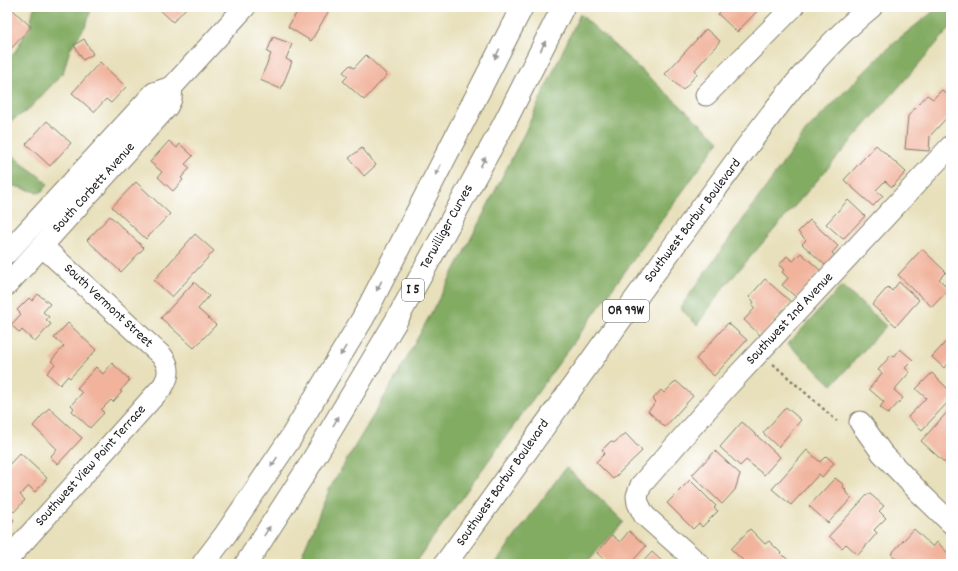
<svg xmlns="http://www.w3.org/2000/svg" width="958" height="571" font-family="Dekko,sans-serif">
<style>
.forest{fill:#83ac63;stroke:#506440}
.building{fill:#f1b39c}
.lines{fill:none;stroke-linecap:round;stroke-linejoin:round}
.minor-casing{stroke:#827e6c;stroke-width:23}
.major-casing{stroke:#827e6c;stroke-width:24}
.highway-casing{stroke:#827e6c;stroke-width:24}
.path{stroke:#827e6c;stroke-width:2.5;stroke-dasharray:3 3;stroke-linecap:butt}
.minor{stroke:#fff;stroke-width:21}
.major{stroke:#fff;stroke-width:22}
.highway{stroke:#fff;stroke-width:22}
.oneway{fill:#999}
.labels{text-anchor:middle;dominant-baseline:central;stroke-width:3.5;stroke-linejoin:round;paint-order:stroke}
.shield{fill:#fff;stroke:#606060;stroke-width:1}
.shield-label{font-size:13px;font-weight:bold;fill:#1c1c1c}
.street-label{font-size:14px;fill:#1c1c1c;stroke:#fff}
</style>
<rect width="100%" height="100%" fill="#fff"/>
<filter id="ink" filterUnits="userSpaceOnUse"><feTurbulence type="fractalNoise" baseFrequency=".025" numOctaves="2"/><feDisplacementMap in="SourceGraphic" scale="8" xChannelSelector="R" yChannelSelector="G"/><feConvolveMatrix kernelMatrix="1 2 1 2 8 2 1 2 1" color-interpolation-filters="sRGB"/></filter>
<filter id="wash" filterUnits="userSpaceOnUse"><feTurbulence type="fractalNoise" baseFrequency=".012" numOctaves="4" result="noise"/><feDisplacementMap in="SourceGraphic" scale="16" xChannelSelector="R" yChannelSelector="G"/><feGaussianBlur stdDeviation="0.9" result="paint"/><feColorMatrix in="noise" values="0 0 0 0 0 0 0 0 0 0 0 0 0 0 0 0 0 1.4 0 .05"/><feComposite in="paint" operator="in"/></filter>
<g filter="url(#wash)">
<rect width="100%" height="100%" fill="#e8e0bb"/>
<!-- forest -->
<path class="forest" d="M34 7H92L86 25 70 49 63 73 28 110 11 121 7 128V60L16 50 30 25Z
M939 7H951V27L725 286 697 325 680 308 806 131 892 44Z
M580 14 719 141 414 564H298L330 488 398 374 462 256 523 136Z
M7 139C12 166 33 166 48 185L40 193 7 184Z
M842 286 886 326 832 385 788 344Z
M566 467 624 522 585 564H495Z"/>
<g id="blocks">
<!-- building -->
<path class="building" d="M157 7H187L173 22Z
M300 7H331L311 41 288 27Z
M725 7H761L737 32 718 14Z
M11 8 31 27 9 51H7V13Z
M706 29 720 41 695 70 698 73 683 90 665 74Z
M273 37 292 44 286 59 292 62 281 89 260 80 271 54 267 52Z
M84 39 93 54 83 60 74 45Z
M366 55 387 75 364 100 343 81 348 76 343 72 350 65 354 68Z
M100 62 126 87 111 103 106 99 94 112 72 93Z
M942 90 951 98V113L930 136 929 151 905 149 908 116 927 95 933 99Z
M47 121 71 143 50 166 26 144Z
M169 141 177 148 180 144 193 156 185 164 190 168 181 178 183 180 173 191 158 177 162 172 150 162Z
M876 145 906 172 892 187 885 181 876 190 883 196 873 206 844 180Z
M362 148 376 165 364 176 349 158Z
M136 182 170 214 146 239 112 207Z
M848 200 865 216 843 239 826 224Z
M110 216 144 248 121 272 87 240Z
M810 220 838 246 832 253 835 256 826 266 802 244 806 240 798 232Z
M195 234 214 251 172 297 154 280Z
M922 249 946 272 939 279 949 289 932 307 898 275Z
M801 253 821 271 797 298 782 285 788 278 782 272 784 270 779 265 787 256 793 261Z
M765 279 791 302 761 336 744 320 755 308 752 305 754 302 749 297Z
M194 282 209 296 198 309 216 325 194 348 161 318Z
M899 282 919 300 896 326 872 305 888 287 892 291Z
M38 294 50 304 43 312 49 317 46 320 51 324 35 342 22 330 20 333 11 325 21 314 17 310 29 298 32 301Z
M68 323 96 350 70 378 68 376 60 385 47 373 55 364 51 361 64 346 54 338Z
M728 323 747 340 714 376 696 359Z
M951 336V360L944 368 932 357Z
M900 349 913 360 905 368 910 372 894 390 903 398 888 414 880 407 884 402 869 389 882 373 878 370 891 355 894 357Z
M112 363 130 380 120 391 122 392 113 402 111 400 101 410 104 413 90 428 72 411 74 408 71 405 82 393 77 388 96 367 103 374Z
M932 373 951 392V399L922 430 908 417 926 398 916 389Z
M676 381 693 396 665 427 648 411 656 402 653 399 661 390 664 393Z
M786 407 801 420 778 447 763 433Z
M49 408 82 438 58 464 50 457 57 449 33 426Z
M951 408V456L945 463 921 441Z
M742 422 780 457 764 475 746 460 740 466 720 447Z
M625 433 642 451 613 479 596 462 605 453 602 450 611 441 614 443Z
M807 450 820 462 826 456 834 463 822 477 819 474 791 505 772 489Z
M715 451 740 474 735 490 722 504 692 475Z
M20 453 47 478 35 492 29 486 20 495 25 500 14 512 7 505V474L8 473 7 472V467Z
M835 478 844 485 843 487 846 490 845 491 852 498 828 523 809 506Z
M690 480 716 506 714 508 718 511 702 527 699 523 693 529 667 503Z
M869 493 884 506 879 511 886 518 874 530 877 533 858 555 846 544 842 548 829 536Z
M7 514 14 520 7 528Z
M750 529 765 544 769 541 789 561 786 564H747L731 549Z
M914 529 933 547 937 542 951 556V564H902L891 554Z
M629 531 646 546 630 564H609L597 553 612 535 620 542Z
M652 552 665 564H641Z"/>
</g>
</g>
<g filter="url(#ink)">
<use href="#blocks" fill-opacity="0" stroke="#827e6c" stroke-width="1"/>
<g class="lines">
<!-- minor casing -->
<g class="minor-casing">
<path id="minor" d="M706 95 793 7
M7 253 154 93 172 87 245 7
M7 285 167 107 171 99 172 87
M860 422 882 453 921 494 951 523
M7 560 163 386C170 375 170 366 162 356L42 246
M699 564 644 515 638 503 637 496 641 485 724 390 951 146"/>
</g>
<!-- major casing -->
<g class="major-casing">
<path id="major" d="M445 564C532 445 616 324 703 206 755 137 804 62 871 7"/>
</g>
<!-- highway casing -->
<g class="highway-casing">
<path id="highway" d="M203 564 225 535 290 439 363 318 522 7
M246 564 308 468 396 321 504 124 563 7"/>
</g>
<!-- path -->
<path class="path" d="M773 364 837 421"/>
<!-- minor -->
<use href="#minor" class="minor"/>
<!-- major -->
<use href="#major" class="major"/>
<!-- highway -->
<use href="#highway" class="highway"/>
</g>
<!-- one-way arrows -->
<defs><path id="oneway-solid" d="M-6-.8H1V-3.2L6.5 0L1 3.2V.8H-6Z"/></defs>
<g class="oneway">
<use href="#oneway-solid" transform="translate(543 46) rotate(-63)"/>
<use href="#oneway-solid" transform="translate(497 54) rotate(117)"/>
<use href="#oneway-solid" transform="translate(483 162) rotate(-61)"/>
<use href="#oneway-solid" transform="translate(438 170) rotate(117)"/>
<use href="#oneway-solid" transform="translate(379 286) rotate(117)"/>
<use href="#oneway-solid" transform="translate(343 351) rotate(121)"/>
<use href="#oneway-solid" transform="translate(336 421) rotate(-59)"/>
<use href="#oneway-solid" transform="translate(274 462) rotate(124)"/>
<use href="#oneway-solid" transform="translate(267 531) rotate(-58)"/>
</g>
</g>
<g class="labels">
<!-- shield labels -->
<g class="shield">
<rect x="402" y="279" width="22" height="22" rx="3"/>
<rect x="603" y="300" width="46" height="22" rx="3"/>
</g>
<g class="shield-label">
<text x="413" y="290">I 5</text>
<text x="626" y="311">OR 99W</text>
</g>
<!-- street labels -->
<g class="street-label">
<text transform="translate(94 188) rotate(-48)">South Corbett Avenue</text>
<text transform="translate(693 221) rotate(-53)">Southwest Barbur Boulevard</text>
<text transform="translate(447 227) rotate(-61)">Terwilliger Curves</text>
<text transform="translate(108 306) rotate(43)">South Vermont Street</text>
<text transform="translate(790 319) rotate(-47)">Southwest 2nd Avenue</text>
<text transform="translate(91 466) rotate(-48)">Southwest View Point Terrace</text>
<text transform="translate(503 483) rotate(-55)">Southwest Barbur Boulevard</text>
</g>
</g>
<!-- margin -->
<rect width="958" height="571" fill="none" stroke="#fff" stroke-width="24"/>
</svg>
